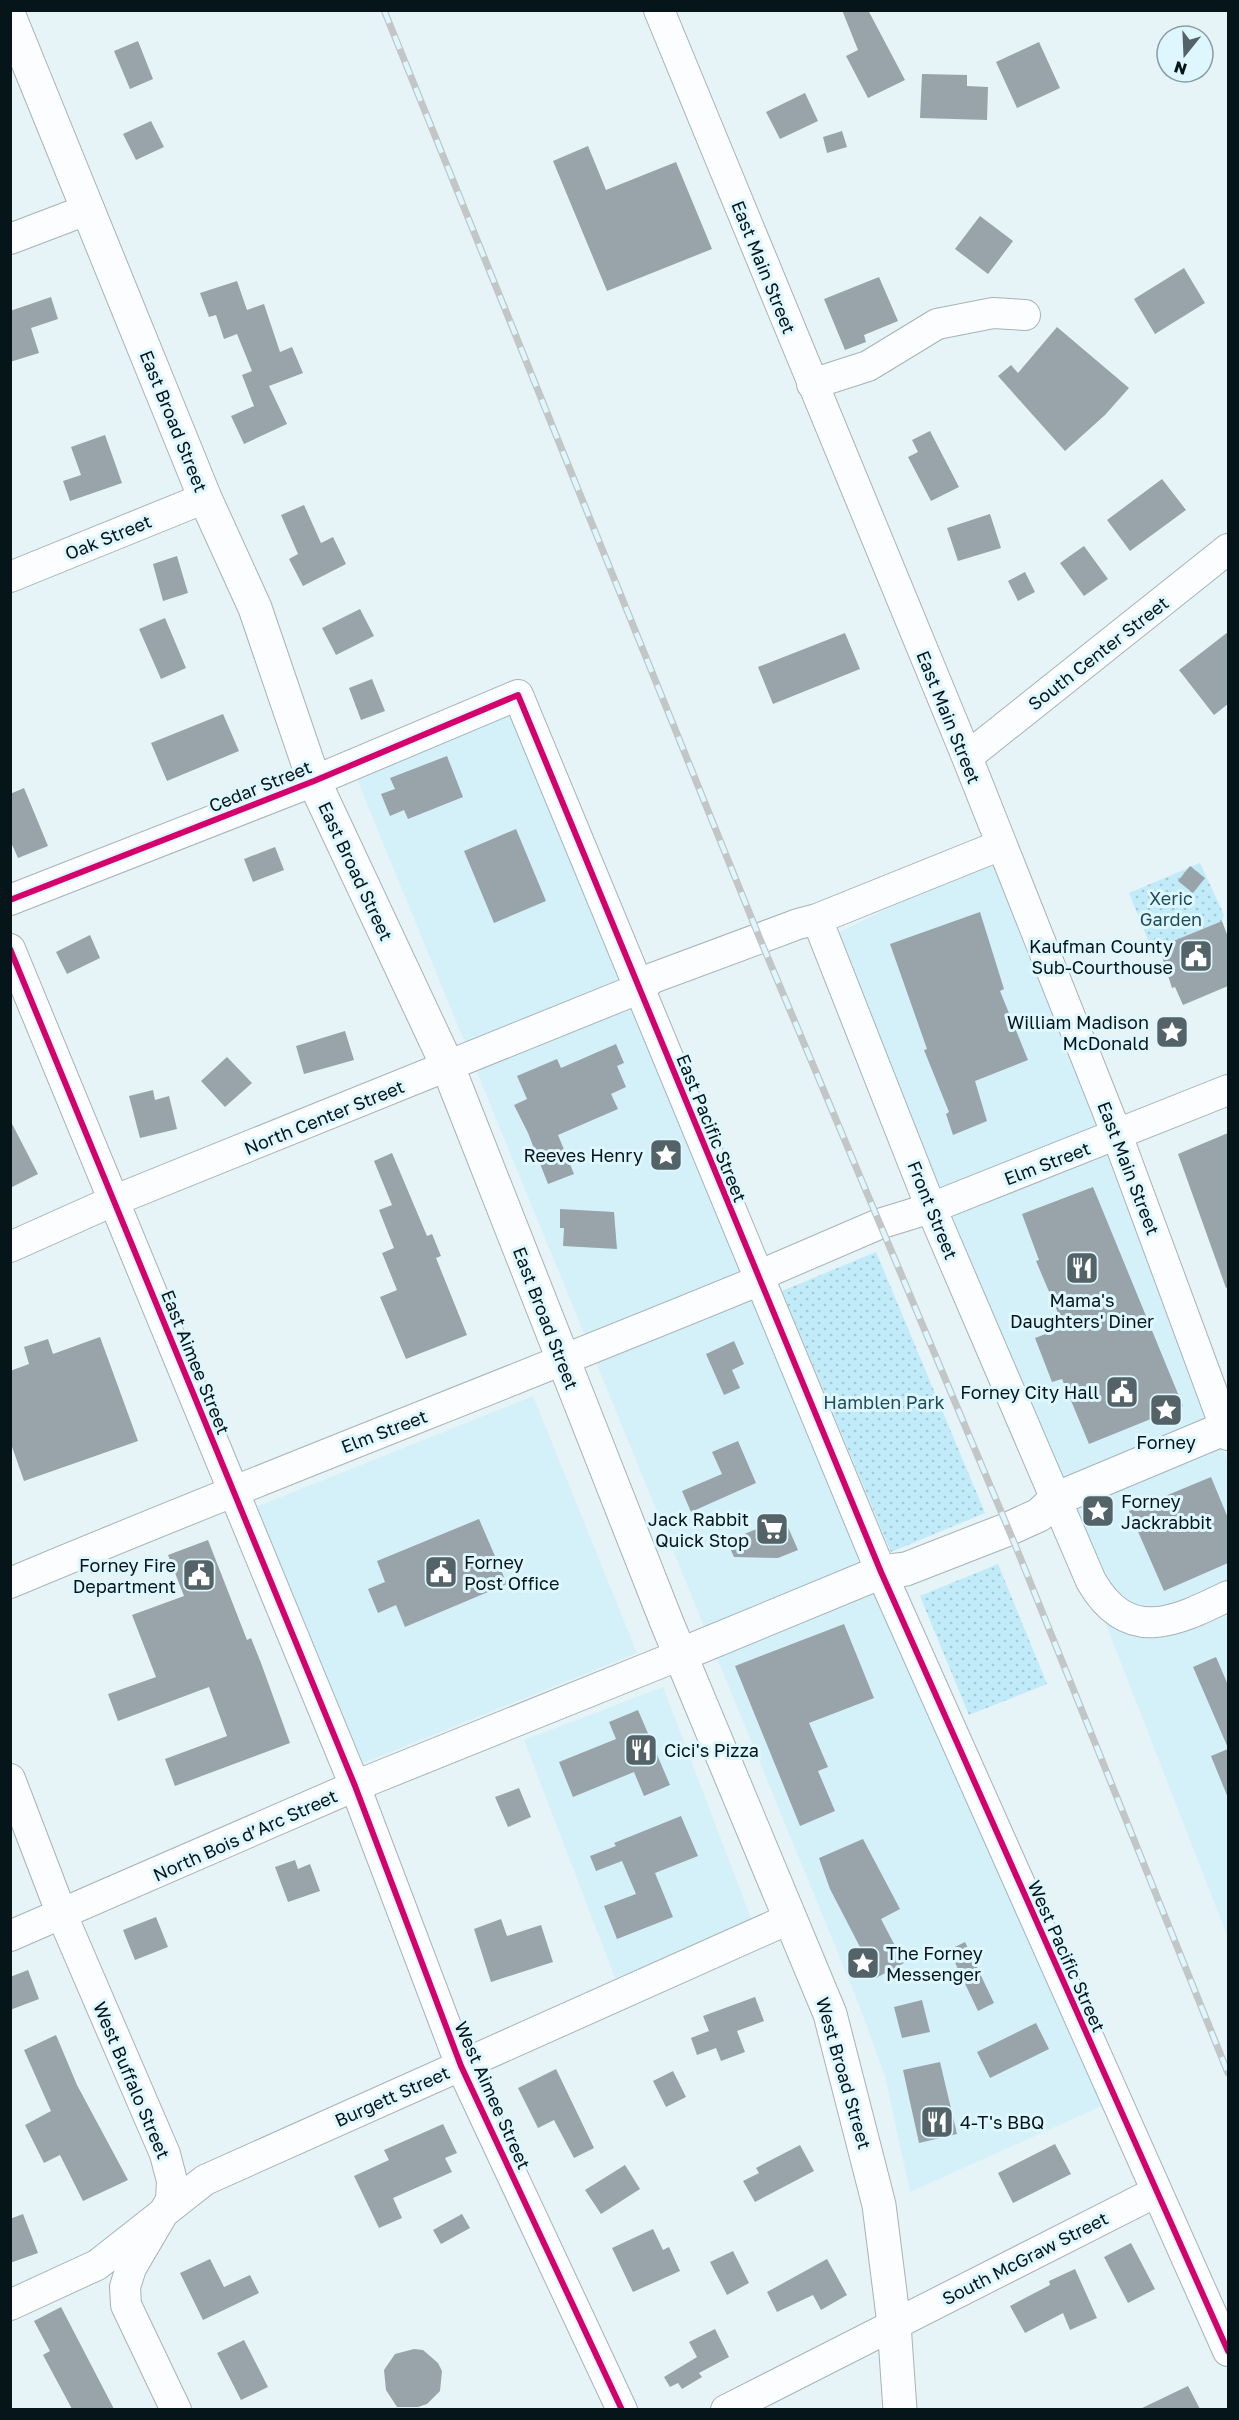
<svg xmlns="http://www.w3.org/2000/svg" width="1239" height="2420" font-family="'Golos Text',sans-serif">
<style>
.built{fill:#d4f1fa}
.park{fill:url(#park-dots)}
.building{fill:#98a4aa}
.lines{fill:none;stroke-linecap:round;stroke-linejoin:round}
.minor-casing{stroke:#a6b3b7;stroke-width:32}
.major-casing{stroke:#a6b3b7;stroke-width:35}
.minor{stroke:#fbfdfe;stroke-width:30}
.major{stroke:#fbfdfe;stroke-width:33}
.rail-casing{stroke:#c2c6c7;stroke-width:7}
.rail{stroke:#def7ff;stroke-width:4.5;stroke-dasharray:14;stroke-linecap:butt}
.cycleway-casing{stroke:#def7ff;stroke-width:10}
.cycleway{stroke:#d6006c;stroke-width:6}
.labels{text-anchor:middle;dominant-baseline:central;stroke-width:6;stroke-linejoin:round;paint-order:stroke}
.street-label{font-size:18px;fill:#051519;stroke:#def7ff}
.park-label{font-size:18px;fill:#224c58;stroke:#def7ff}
.poi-label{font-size:18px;fill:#051519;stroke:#def7ff;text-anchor:end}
</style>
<defs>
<pattern id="park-dots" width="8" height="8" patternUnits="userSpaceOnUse" patternTransform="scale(1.5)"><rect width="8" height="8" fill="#c1ebf8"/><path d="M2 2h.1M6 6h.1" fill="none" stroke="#a4c9d4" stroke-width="1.8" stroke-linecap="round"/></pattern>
</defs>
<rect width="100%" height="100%" fill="#e6f3f7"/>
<!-- built -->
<path class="built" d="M511 715 1104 2105 910 2192 885 2076 856 1997 356 777Z
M991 859 1228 1462V1938L837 933Z
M533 1396 637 1653 361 1764 256 1507Z
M663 1687 754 1926 615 1978 524 1740Z"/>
<!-- park -->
<path class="park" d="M1200 863 1224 915 1222 921 1152 950 1129 893Z
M876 1252 985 1513 891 1552 782 1291Z
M998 1564 1047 1684 969 1715 920 1596Z"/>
<!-- building -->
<path class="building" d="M842 10H868L905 80 868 98 846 56 858 50Z
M138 41 153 79 130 89 114 51Z
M1039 42 1060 88 1017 108 996 62Z
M922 74 967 75V86L988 87 987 120 920 118Z
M805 93 818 121 780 139 766 112Z
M151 121 164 147 136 160 123 134Z
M842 131 847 147 827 153 823 137Z
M588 146 606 190 676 162 712 249 607 291 553 161Z
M980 216 1013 241 988 274 955 249Z
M1184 268 1205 303 1155 334 1134 299Z
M879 277 898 321 864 335 866 342 845 350 824 299Z
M237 281 247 310 264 304 280 352 292 347 303 373 269 386 287 424 244 444 231 416 254 406 242 375 252 371 237 334 224 339 216 315 209 317 200 293Z
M51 297 58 319 31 328 39 353 10 362V311Z
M1057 327 1129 388 1105 415 1065 451 998 376 1011 365 1018 373Z
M930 431 959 487 931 501 908 457 918 452 912 440Z
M105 435 122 483 70 501 63 481 81 475 71 447Z
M1162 479 1186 510 1130 551 1107 520Z
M304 505 321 543 333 537 346 564 303 586 289 559 298 554 281 515Z
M990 514 1001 548 958 561 947 528Z
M1084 546 1108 579 1084 596 1060 563Z
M177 556 188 593 163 601 153 564Z
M1025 572 1035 592 1018 601 1008 581Z
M360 609 374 636 336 655 322 628Z
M165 618 186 668 161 679 139 629Z
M1228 632V704L1214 715 1179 670Z
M845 633 860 669 773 704 758 667Z
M372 679 385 711 361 720 349 688Z
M223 714 239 751 167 781 151 743Z
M447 756 463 797 408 819 404 810 390 816 381 794 395 789 390 778Z
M24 788 48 846 18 858 10 840V794Z
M516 829 546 901 494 923 464 851Z
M275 847 284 870 253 882 244 859Z
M1190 866 1205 878 1193 893 1178 881Z
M980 912 1004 989 1000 991 1028 1060 975 1081 987 1121 953 1135 946 1114 949 1112 924 1050 927 1049 890 944Z
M1222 921 1228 937V986L1183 1005 1175 987 1172 988 1159 947Z
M90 935 100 958 67 974 56 952Z
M345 1031 354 1060 304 1074 296 1046Z
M616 1044 624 1063 617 1066 626 1087 611 1094 618 1109 558 1135 574 1174 548 1184 528 1133 514 1105 527 1099 517 1076 557 1059 561 1068Z
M227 1057 252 1083 225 1107 201 1081Z
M153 1090 155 1100 169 1096 177 1129 140 1138 129 1096Z
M10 1120 38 1174 10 1188Z
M1228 1133V1287L1226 1288 1178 1154Z
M392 1153 427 1236 432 1234 441 1256 436 1258 467 1335 406 1359 380 1297 397 1290 382 1253 394 1248 379 1210 392 1205 374 1161Z
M1093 1187 1183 1406 1089 1444 1062 1379 1052 1382 1035 1338 1064 1327 1036 1261 1039 1260 1022 1214Z
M560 1209 614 1212 617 1249 563 1246 564 1228H560Z
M100 1337 138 1441 24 1481 10 1441V1371L29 1364 24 1347 48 1339 53 1354Z
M734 1341 744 1364 732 1370 740 1388 724 1395 706 1354Z
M738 1441 756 1483 691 1512 682 1491 722 1474 712 1452Z
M1211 1477 1228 1518V1563L1164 1591 1129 1511Z
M784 1518 798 1550 778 1558 734 1557 727 1541Z
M479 1519 507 1584 405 1627 396 1605 378 1613 368 1589 385 1582 377 1561Z
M208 1540 247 1640 251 1638 261 1663 290 1743 175 1786 165 1759 227 1736 209 1687 118 1721 108 1694 156 1677 132 1615 184 1596 168 1555Z
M844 1624 874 1698 809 1723 828 1767 818 1771 835 1811 800 1826 735 1666Z
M1216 1657 1228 1685V1748L1193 1667Z
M638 1710 670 1785 644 1796 634 1772 573 1797 559 1762 616 1739 609 1722Z
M1228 1749V1798L1211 1756Z
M519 1788 531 1817 508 1827 495 1797Z
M681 1816 698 1856 655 1873 673 1917 617 1939 604 1906 636 1894 622 1861 596 1871 590 1856 616 1846 614 1843Z
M863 1839 900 1909 881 1919 904 1963 876 1978 830 1889 819 1858Z
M295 1860 298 1869 310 1864 320 1891 288 1902 275 1867Z
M156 1917 168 1947 135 1960 123 1930Z
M501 1919 507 1936 541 1925 553 1962 491 1982 474 1929Z
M965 1942 994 2003 978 2011 949 1950Z
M28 1970 39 1999 10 2010V1977Z
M755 1997 764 2021 737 2031 745 2052 721 2061 716 2048 697 2055 691 2038 709 2031 703 2016Z
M922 2000 930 2032 902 2038 894 2007Z
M1036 2023 1049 2049 990 2078 977 2052Z
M56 2035 77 2085 128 2180 83 2201 60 2155 44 2163 25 2125 51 2111 24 2050Z
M940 2062 957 2134 919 2143 903 2070Z
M556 2069 594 2148 574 2158 554 2120 538 2128 518 2088Z
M673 2071 686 2097 666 2107 653 2081Z
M443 2124 457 2153 445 2158 452 2172 393 2198 402 2218 379 2228 354 2176 389 2160 384 2150Z
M1055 2144 1071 2174 1013 2203 998 2173Z
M800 2145 814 2171 755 2202 743 2181 759 2173 756 2168Z
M625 2165 640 2189 601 2214 585 2190Z
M23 2214 38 2253 10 2263V2219Z
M462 2214 470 2228 441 2244 433 2230Z
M653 2229 663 2250 669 2247 680 2271 633 2292 612 2248Z
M1131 2243 1155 2289 1128 2303 1104 2257Z
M733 2251 749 2283 727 2295 710 2262Z
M210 2259 224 2287 250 2275 259 2293 203 2320 180 2273Z
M827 2259 847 2295 821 2310 813 2295 777 2312 767 2292Z
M1075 2269 1097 2318 1070 2330 1063 2313 1025 2333 1010 2306 1050 2285 1049 2281Z
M61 2307 114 2409H72L43 2355 50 2351 34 2321Z
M715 2329 729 2357 699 2373 702 2377 682 2389 678 2383 670 2387 664 2377 697 2357 689 2342Z
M244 2340 268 2387 241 2400 217 2353Z
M414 2349 423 2350 438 2363 442 2371 440 2391 427 2404 418 2407H397L386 2390 384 2370 395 2354Z
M1188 2386 1200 2409H1140Z"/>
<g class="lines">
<!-- minor casing -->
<g class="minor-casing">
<path id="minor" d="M659 10 967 757 1117 1135 1228 1435
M10 239 89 209
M812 384 868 366 937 324 993 313 1025 315
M10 577 205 498
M967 757 1228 549
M10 900 314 781 518 695 881 1572 1228 2351
M817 919 931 1208 1091 1581C1128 1645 1175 1622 1228 1596
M10 949 355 1786 461 2066 622 2410
M10 1247 113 1201 638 989 653 978 798 924 817 919 1001 845
M10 1583C258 1479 510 1383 758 1281L772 1270 879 1224 931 1208 1228 1090
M10 1779 62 1915 165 2154 172 2181 171 2200 131 2268 125 2287 126 2305 176 2410
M10 1936 355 1786 680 1655
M10 2305 97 2265 205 2180 791 1918
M726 2410 1156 2192"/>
</g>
<!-- major casing -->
<g class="major-casing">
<path id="major" d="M10 18 205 498 255 608 314 781 448 1067 667 1623 830 2014 879 2205 894 2324 900 2410
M680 1655 881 1572 906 1569 1006 1530 1039 1515 1056 1499 1228 1427"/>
</g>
<!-- minor -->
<use href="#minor" class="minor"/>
<!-- major -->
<use href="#major" class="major"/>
<!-- rail casing -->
<g class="rail-casing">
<path id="rail" d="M384 10 760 939 1016 1547 1228 2073"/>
</g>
<!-- rail -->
<use href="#rail" class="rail"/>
<!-- cycleway casing -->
<g class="cycleway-casing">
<path id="cycleway" d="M10 900 314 781 518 695 881 1572 1228 2351
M10 949 355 1786 461 2066 622 2410"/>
</g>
<!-- cycleway -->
<use href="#cycleway" class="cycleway"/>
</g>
<!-- icons -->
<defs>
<g id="civic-square" transform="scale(1.725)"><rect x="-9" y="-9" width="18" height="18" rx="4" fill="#546367" stroke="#def7ff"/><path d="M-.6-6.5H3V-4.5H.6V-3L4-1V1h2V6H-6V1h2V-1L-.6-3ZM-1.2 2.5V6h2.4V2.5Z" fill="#fff"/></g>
<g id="sight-square" transform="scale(1.725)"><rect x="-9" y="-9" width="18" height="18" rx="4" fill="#546367" stroke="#def7ff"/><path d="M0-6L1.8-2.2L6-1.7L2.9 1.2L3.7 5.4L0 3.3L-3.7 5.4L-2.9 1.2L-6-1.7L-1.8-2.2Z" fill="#fff"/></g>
<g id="restaurant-square" transform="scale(1.725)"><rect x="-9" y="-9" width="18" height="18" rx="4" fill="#546367" stroke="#def7ff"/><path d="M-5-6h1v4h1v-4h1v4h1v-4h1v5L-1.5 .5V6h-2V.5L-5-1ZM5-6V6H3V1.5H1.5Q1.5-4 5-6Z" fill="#fff"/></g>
<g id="supermarket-square" transform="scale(1.725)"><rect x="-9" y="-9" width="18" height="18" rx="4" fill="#546367" stroke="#def7ff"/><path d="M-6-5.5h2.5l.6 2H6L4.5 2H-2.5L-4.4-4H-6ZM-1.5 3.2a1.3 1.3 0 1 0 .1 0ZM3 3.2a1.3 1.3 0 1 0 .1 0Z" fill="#fff"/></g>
</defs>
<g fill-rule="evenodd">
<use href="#civic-square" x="1196" y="956"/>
<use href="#sight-square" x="1172" y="1032"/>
<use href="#sight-square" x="666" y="1155"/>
<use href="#restaurant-square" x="1082" y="1268"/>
<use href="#civic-square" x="1122" y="1392"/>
<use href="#sight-square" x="1166" y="1410"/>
<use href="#sight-square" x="1098" y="1511"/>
<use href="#supermarket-square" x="772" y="1529"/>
<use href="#civic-square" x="441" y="1572"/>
<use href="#civic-square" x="199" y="1575"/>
<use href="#restaurant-square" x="641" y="1750"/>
<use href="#sight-square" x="863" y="1963"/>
<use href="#restaurant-square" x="937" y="2122"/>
</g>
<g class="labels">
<!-- street labels -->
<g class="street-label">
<text transform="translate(764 267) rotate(68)">East Main Street</text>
<text transform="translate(174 421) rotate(68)">East Broad Street</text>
<text transform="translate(108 537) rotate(-22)">Oak Street</text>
<text transform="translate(1098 653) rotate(-38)">South Center Street</text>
<text transform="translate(949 717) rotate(68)">East Main Street</text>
<text transform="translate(260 786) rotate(-22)">Cedar Street</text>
<text transform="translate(356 871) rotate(65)">East Broad Street</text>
<text transform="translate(324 1117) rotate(-22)">North Center Street</text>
<text transform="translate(712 1128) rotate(68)">East Pacific Street</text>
<text transform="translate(1047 1163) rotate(-21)">Elm Street</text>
<text transform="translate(1129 1168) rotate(69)">East Main Street</text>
<text transform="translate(933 1210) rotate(68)">Front Street</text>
<text transform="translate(546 1318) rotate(69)">East Broad Street</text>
<text transform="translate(196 1362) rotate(68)">East Aimee Street</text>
<text transform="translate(384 1431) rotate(-21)">Elm Street</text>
<text transform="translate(245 1835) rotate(-24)">North Bois d’Arc Street</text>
<text transform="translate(1067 1956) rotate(66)">West Pacific Street</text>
<text transform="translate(844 2073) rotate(74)">West Broad Street</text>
<text transform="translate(132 2080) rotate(67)">West Buffalo Street</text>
<text transform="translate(493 2095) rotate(66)">West Aimee Street</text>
<text transform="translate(392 2096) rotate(-24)">Burgett Street</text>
<text transform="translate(1025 2258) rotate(-27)">South McGraw Street</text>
</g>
<!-- park labels -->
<g class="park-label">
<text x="1171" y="898">Xeric<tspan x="1171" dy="21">Garden</tspan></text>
<text x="884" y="1402">Hamblen Park</text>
</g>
<!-- poi labels -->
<g class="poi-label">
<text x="1173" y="946">Kaufman County<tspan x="1173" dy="21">Sub-Courthouse</tspan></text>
<text x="1149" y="1022">William Madison<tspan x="1149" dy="21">McDonald</tspan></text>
<text x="643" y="1155">Reeves Henry</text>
<text x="1082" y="1300" text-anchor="middle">Mama's<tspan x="1082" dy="21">Daughters' Diner</tspan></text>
<text x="1099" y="1392">Forney City Hall</text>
<text x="1166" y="1442" text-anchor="middle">Forney</text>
<text x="1121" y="1501" text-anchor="start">Forney<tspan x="1121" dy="21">Jackrabbit</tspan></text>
<text x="749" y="1519">Jack Rabbit<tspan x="749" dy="21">Quick Stop</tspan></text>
<text x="464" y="1562" text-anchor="start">Forney<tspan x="464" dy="21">Post Office</tspan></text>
<text x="176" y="1565">Forney Fire<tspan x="176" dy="21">Department</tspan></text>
<text x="664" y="1750" text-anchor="start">Cici's Pizza</text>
<text x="886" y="1953" text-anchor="start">The Forney<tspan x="886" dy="21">Messenger</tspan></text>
<text x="960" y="2122" text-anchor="start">4-T's BBQ</text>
</g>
</g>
<!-- border -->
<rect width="1239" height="2420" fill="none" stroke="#051519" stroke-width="24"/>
<!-- north arrow -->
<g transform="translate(1185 54) rotate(198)"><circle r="28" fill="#def7ff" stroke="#879da3" stroke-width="1.5"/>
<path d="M0-4.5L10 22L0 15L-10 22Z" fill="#546367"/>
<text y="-9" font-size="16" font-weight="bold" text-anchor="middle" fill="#051519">N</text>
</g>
</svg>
